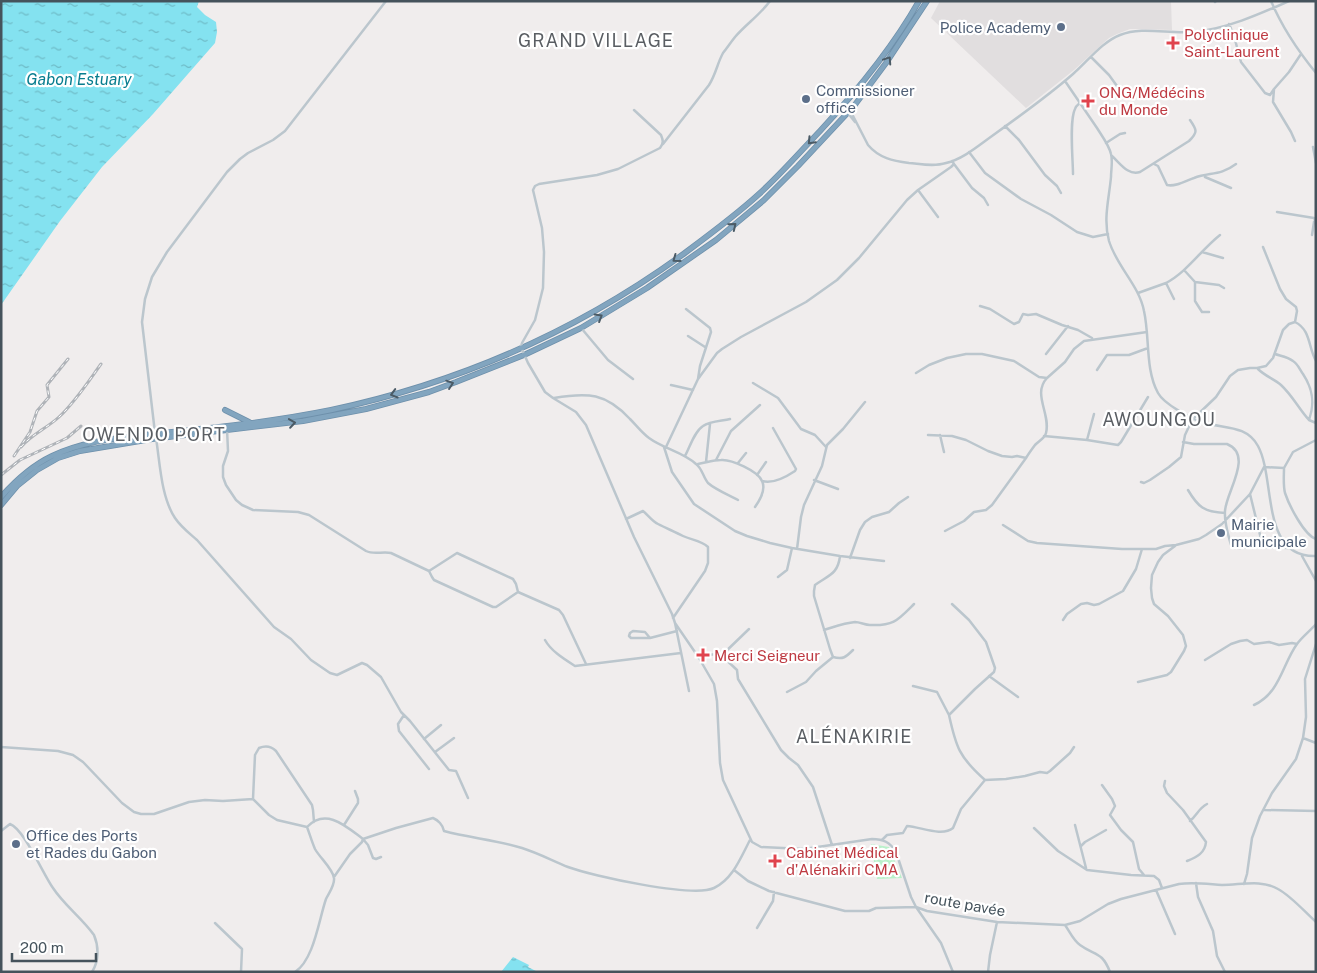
<svg xmlns="http://www.w3.org/2000/svg" width="1317" height="973" font-family="'Public Sans',sans-serif">
<style>
.education{fill:#e1dedf}
.grass{fill:#b9f1ca}
.water{fill:url(#water-ripples)}
.lines{fill:none;stroke-linecap:round;stroke-linejoin:round}
.highway-casing{stroke:#6e90ab;stroke-width:6}
.minor{stroke:#bbc6cd;stroke-width:2.5}
.highway{stroke:#82a5bf;stroke-width:4.5}
.rail-casing{stroke:#afb3b8;stroke-width:3}
.rail{stroke:#fff;stroke-width:1;stroke-dasharray:4;stroke-linecap:butt}
.oneway{stroke:#4b5b66}
.service-dot{fill:#5c6f8a;stroke:#fff;stroke-width:2}
.health-dot{fill:#e0444e;stroke:#fff;stroke-width:2}
.labels{text-anchor:middle;dominant-baseline:central;stroke-width:4.5;stroke-linejoin:round;paint-order:stroke}
.service-label{font-size:15px;fill:#4e5e75;stroke:#fff;text-anchor:start}
.health-label{font-size:15px;fill:#be3a42;stroke:#fff;text-anchor:start}
.street-label{font-size:15px;fill:#45535c;stroke:#fff}
.water-label{font-size:16px;font-style:italic;fill:#087d8f;stroke:#fff}
.quarter-label{font-size:18px;letter-spacing:1px;fill:#5a5e63;stroke:#fff}
</style>
<defs>
<pattern id="water-ripples" width="26" height="14" patternUnits="userSpaceOnUse" patternTransform="scale(1.25)"><rect width="26" height="14" fill="#84e2f0"/><path d="M2 4q2-2 4 0t4 0M15 11q2-2 4 0t4 0" fill="none" stroke="#6ebac6"/></pattern>
</defs>
<rect width="100%" height="100%" fill="#f0eded"/>
<!-- education -->
<path class="education" d="M940 1H1171L1172 30 1137 29H1130L1117 34 1109 38 1074 70 1026 108 931 18Z"/>
<!-- grass -->
<path class="grass" d="M871 844 889 847 902 878 877 879Z"/>
<!-- water -->
<path class="water" d="M1 1H199L197 7 205 15 216 22 217 32 215 43 153 114 102 167 60 221 1 305Z
M513 957 529 965 528 967 538 972H501Z"/>
<g class="lines">
<!-- highway casing -->
<g class="highway-casing">
<path id="highway" d="M225 410 249 422
M1 497C16 480 31 466 52 456 83 441 118 438 152 434 212 428 272 422 331 410 458 383 577 331 682 255 709 235 735 216 759 194 781 174 800 152 820 131 857 91 892 49 919 1
M1 505 17 486 37 470 58 458 80 451 152 439 303 421 366 409 429 392 456 382 524 355 581 328 647 288 716 240 764 200 798 166 854 106 886 63 927 1"/>
</g>
<!-- minor -->
<path class="minor" d="M1271 1C1282 27 1298 51 1316 73
M1215 2 1216 1
M1229 24 1234 36 1241 62 1265 93 1270 95 1274 89
M1091 57 1109 75 1117 86
M1065 81C1076 97 1086 112 1097 128 1102 136 1109 145 1111 154 1113 161 1111 170 1111 177 1109 199 1103 219 1109 241 1117 267 1139 285 1144 311 1150 338 1145 369 1158 393 1164 404 1190 418 1202 422 1222 429 1246 424 1258 446 1276 479 1260 558 1316 556
M844 105 847 106 850 110 868 145C879 158 893 161 909 163 921 164 934 167 946 163 963 159 978 146 992 136 1020 116 1048 96 1073 74 1088 61 1102 42 1120 35 1142 26 1168 34 1192 32 1224 30 1260 14 1289 1
M844 106 847 112 855 122
M634 110 661 135C663 140 664 143 660 148L618 169 597 175 539 184 535 186 533 190 542 228 544 252 543 288 535 320 522 343 521 347 528 363 545 392 553 398 576 412 586 425 634 537 672 614 675 623 689 691
M1005 126 1019 140 1045 175 1057 186 1061 193
M1295 141 1291 132 1273 102 1274 89 1289 72 1301 54
M1106 143 1120 134 1125 133
M663 144 709 85C716 74 717 64 723 53 727 48 731 42 735 37 746 24 760 15 770 1
M1313 147 1316 163
M969 152 985 173 1021 199 1051 215 1077 232 1093 237 1108 234
M1112 156C1120 163 1128 176 1140 172L1189 141C1198 132 1197 130 1190 120
M954 164 972 188 984 198 988 205
M1154 164 1158 166 1167 185C1176 187 1185 181 1194 178 1210 172 1220 176 1236 164
M1073 174C1073 160 1069 121 1075 109 1076 105 1078 105 1080 103
M1205 177 1231 188
M918 190 938 217
M1277 212 1314 218 1315 220
M1312 235 1314 222 1316 220
M1263 247 1280 289 1286 299 1296 307 1297 311 1295 322
M1202 252 1223 258
M1184 270 1195 282 1219 285 1224 288
M1195 282V301L1202 312H1209
M1166 283C1187 272 1201 250 1220 235
M1138 293 1166 283 1174 299
M980 306 990 309 1014 324 1019 322 1023 314 1028 315 1036 314 1062 325 1078 330 1092 338
M582 329 608 360 633 379
M688 336 705 347
M1046 354 1068 326
M1275 354C1281 356 1288 357 1293 361 1298 364 1300 370 1303 374 1313 389 1315 403 1309 420L1316 423
M1258 369C1265 376 1274 379 1281 385 1292 395 1299 409 1309 420
M1097 370 1107 355H1129L1148 348
M916 373 929 365 947 358 966 354H982L1014 361 1039 377 1047 378 1065 362 1074 349 1084 341 1147 332
M698 379 717 353 722 349 741 337 806 302 837 280 859 258 907 200 918 190 951 167 954 164 952 161
M753 383 778 398 801 429 815 435 826 447
M671 385 693 390
M554 398C588 392 606 393 630 419 637 426 642 433 649 438 664 449 683 452 696 464 702 468 703 477 708 483 716 490 729 495 738 500
M227 429 228 451 223 466V477L226 485 236 500 242 505 253 510 298 512 309 515 366 551C374 555 383 551 391 553L429 571 432 577 434 580 493 607H496L518 592 559 610 563 615 586 664
M155 433 142 322 145 299 152 277 167 252 227 172 240 159 248 153 273 140 285 131 386 1
M928 435 952 436 966 440 988 451 1002 456 1012 457 1017 456 1026 458C1029 453 1032 449 1035 445 1039 441 1045 438 1046 433 1051 414 1032 394 1047 378
M940 435 944 452
M1044 436 1087 440 1118 445 1121 442 1148 397
M156 438C160 463 161 497 175 518 181 527 189 533 197 540L274 627 291 639 311 660 330 673 337 675 362 663 367 665 381 677 401 712 410 721 449 770 456 771 468 798
M1087 440 1094 414
M1183 442 1194 444H1227C1254 455 1226 492 1225 511 1224 522 1228 534 1231 545L1233 547 1238 548 1263 547 1288 548
M664 447 672 472 694 504 735 531 747 536 770 543 792 548 840 556 884 561
M666 447 698 379 700 366 711 332 710 328 686 309
M685 456C690 447 694 432 703 426 710 421 722 421 730 419
M716 460 731 431 760 405
M706 462 710 424
M738 463 746 453
M698 464C705 463 713 460 721 460 731 459 758 471 762 481 766 489 760 500 755 507
M1284 468C1284 476 1283 485 1285 493 1289 505 1304 535 1316 539
M757 475 766 462
M814 480 838 489
M762 481C772 484 786 477 795 471L796 469 773 428
M1141 482 1144 483 1150 480 1169 467 1181 457 1185 435 1192 420 1216 397 1230 376 1238 370 1250 368H1257L1266 366 1273 358 1283 330 1289 324 1295 322C1311 330 1308 347 1316 361
M1188 490C1198 507 1204 512 1225 513
M1250 494 1263 547
M626 519 643 511C648 515 652 521 658 524 666 528 675 532 683 536 691 540 701 540 708 547V563L705 571 673 618
M1003 525 1028 541 1037 543 1122 549H1156L1165 546 1176 545 1199 539 1206 535 1222 524 1250 494 1264 467 1284 468 1293 452 1316 440
M945 531 964 521 974 512 986 510 992 505 1026 458
M797 549 801 517 804 505 822 466 827 445 843 429 865 402
M1302 556 1316 581
M850 558 860 530 865 522 872 517 889 512 899 503 908 497
M429 571 457 553 513 579 516 584 518 592
M778 577 787 570 792 548
M952 604 969 620 986 642 995 668 994 672 975 689 949 715C956 747 959 757 985 780L1006 779 1025 776 1040 772 1047 773 1050 771 1070 753 1074 747
M1063 620 1067 614 1081 604 1087 603 1094 605 1099 604 1123 591 1136 569 1142 549
M675 623 699 658 714 684 717 701 720 763 723 780 752 842 761 847 804 849 872 839C883 839 890 842 896 852L911 897 916 907 927 911 997 922 1065 925 1080 921 1108 904 1121 899 1179 884C1193 882 1207 884 1222 885 1241 885 1261 879 1278 889 1291 896 1305 912 1316 922
M824 630C834 627 844 623 855 622 860 622 865 625 870 625 894 626 898 620 914 604
M650 638 645 632 633 631 630 633 629 636 631 638H650L677 631
M545 640C551 651 564 659 575 666L681 653
M721 656 749 629
M833 657 830 649 814 596V591L815 585C829 575 838 574 840 556
M699 658C718 649 724 658 737 670L738 679 781 750 789 758 798 765 813 787 832 845
M1205 660 1231 644 1240 641 1247 640 1254 644 1269 642 1279 645 1292 643 1297 644
M989 676 1018 697
M1138 682 1167 675 1171 672 1184 651 1186 646 1183 635 1168 616 1154 604 1152 598 1151 588 1152 575 1158 562 1163 555 1175 546
M913 686 937 692 949 715
M787 692 806 682 816 671 833 657C843 660 846 657 853 650
M1254 705C1280 693 1282 665 1297 644 1302 637 1310 631 1316 624
M404 715 398 724 399 731 429 769
M1303 738 1316 743
M424 739 441 725
M1 747 58 751 73 755 83 762 122 803 134 812 141 814H154L189 802 205 800 223 801 253 799 269 815 277 820 307 827
M435 752 454 738
M1165 781 1164 786 1167 793 1183 810 1206 842C1205 853 1197 857 1187 861
M1102 785 1112 799 1115 806 1110 815 1121 830 1133 842 1139 869 1144 875
M253 799 255 755 259 748C266 745 271 746 276 751L312 805 313 810 314 822
M1264 810 1316 811
M1190 821C1197 815 1199 808 1207 804
M344 825 358 803V799L355 791
M1075 825 1086 868
M307 827C326 807 347 827 363 839L362 842 350 854 334 877
M1034 828 1058 851 1087 870 1131 875 1154 876 1159 880 1162 888
M1 831 10 824C24 829 43 874 53 888 64 905 82 918 94 935 99 947 99 961 92 972
M882 840 887 835 903 833 907 826C921 827 942 837 953 828L961 809 985 780
M1081 846 1085 842 1106 830
M381 857 376 859 373 858 368 845 363 839 396 828 433 818C438 820 443 825 444 831 470 838 497 840 522 848 538 853 553 861 568 867 592 876 693 898 714 888 733 879 741 857 750 840
M734 870 748 881 769 891 845 911H869L876 908 916 907 941 943 953 972
M1196 883 1198 897 1213 931 1217 956 1225 972
M1244 884 1247 874 1252 838 1260 816 1272 793 1296 759 1303 738 1306 717 1305 679 1316 644
M1156 890 1175 934
M215 923 242 949 241 972
M1065 925C1070 932 1073 940 1080 945 1095 956 1102 951 1110 972
M757 928 773 901 774 892
M295 972C314 960 319 919 326 899 329 893 335 885 334 878 333 869 320 858 315 849 312 842 310 835 307 827
M988 972 990 955 997 922"/>
<!-- highway -->
<use href="#highway" class="highway"/>
<!-- rail casing -->
<g class="rail-casing">
<path id="rail" d="M21 447C31 435 47 428 59 417 75 402 88 382 101 364
M14 456 30 432 37 411 49 397 47 385 68 359
M1 475 20 460 67 438 81 426"/>
</g>
<!-- rail -->
<use href="#rail" class="rail"/>
</g>
<!-- one-way arrows -->
<defs><path id="oneway-chevron" d="M-2-3.5L2.5 0L-2 3.5" fill="none" stroke-width="1.6" stroke-linecap="round" stroke-linejoin="round" transform="scale(1.25)"/></defs>
<g class="oneway">
<use href="#oneway-chevron" transform="translate(888 60) rotate(-56)"/>
<use href="#oneway-chevron" transform="translate(811 141) rotate(133)"/>
<use href="#oneway-chevron" transform="translate(733 226) rotate(-39)"/>
<use href="#oneway-chevron" transform="translate(676 259) rotate(144)"/>
<use href="#oneway-chevron" transform="translate(599 317) rotate(-31)"/>
<use href="#oneway-chevron" transform="translate(450 384) rotate(-19)"/>
<use href="#oneway-chevron" transform="translate(394 394) rotate(164)"/>
<use href="#oneway-chevron" transform="translate(292 423) rotate(-8)"/>
</g>
<!-- markers -->
<g class="service-dot">
<circle cx="1061" cy="27" r="5"/>
<circle cx="806" cy="99" r="5"/>
<circle cx="1221" cy="533" r="5"/>
<circle cx="16" cy="844" r="5"/>
</g>
<g class="health-dot">
<path d="M1170.5 35.5h5v5h5v5h-5v5h-5v-5h-5v-5h5z"/>
<path d="M1085.5 93.5h5v5h5v5h-5v5h-5v-5h-5v-5h5z"/>
<path d="M700.5 647.5h5v5h5v5h-5v5h-5v-5h-5v-5h5z"/>
<path d="M772.5 853.5h5v5h5v5h-5v5h-5v-5h-5v-5h5z"/>
</g>
<g class="labels">
<!-- service labels -->
<g class="service-label">
<text x="1051" y="27" text-anchor="end">Police Academy</text>
<text x="816" y="90">Commissioner<tspan x="816" dy="17">office</tspan></text>
<text x="1231" y="524">Mairie<tspan x="1231" dy="17">municipale</tspan></text>
<text x="26" y="835">Office des Ports<tspan x="26" dy="17">et Rades du Gabon</tspan></text>
</g>
<!-- health labels -->
<g class="health-label">
<text x="1184" y="34">Polyclinique<tspan x="1184" dy="17">Saint-Laurent</tspan></text>
<text x="1099" y="92">ONG/Médécins<tspan x="1099" dy="17">du Monde</tspan></text>
<text x="714" y="655">Merci Seigneur</text>
<text x="786" y="852">Cabinet Médical<tspan x="786" dy="17">d'Alénakiri CMA</tspan></text>
</g>
<!-- street labels -->
<g class="street-label">
<text transform="translate(965 904) rotate(10)">route pavée</text>
</g>
<!-- water labels -->
<g class="water-label">
<text x="79" y="79">Gabon Estuary</text>
</g>
<!-- quarter labels -->
<g class="quarter-label">
<text x="596" y="40">GRAND VILLAGE</text>
<text x="1159" y="419">AWOUNGOU</text>
<text x="154" y="434">OWENDO PORT</text>
<text x="854" y="736">ALÉNAKIRIE</text>
</g>
</g>
<!-- border -->
<rect width="1317" height="973" fill="none" stroke="#45535c" stroke-width="5"/>
<!-- scale -->
<path d="M12 953v8h84v-8" fill="none" stroke="#45535c" stroke-width="2.5"/>
<text x="20" y="953" font-size="15" fill="#45535c" stroke="#ffffff" stroke-width="4" paint-order="stroke">200 m</text>
</svg>
